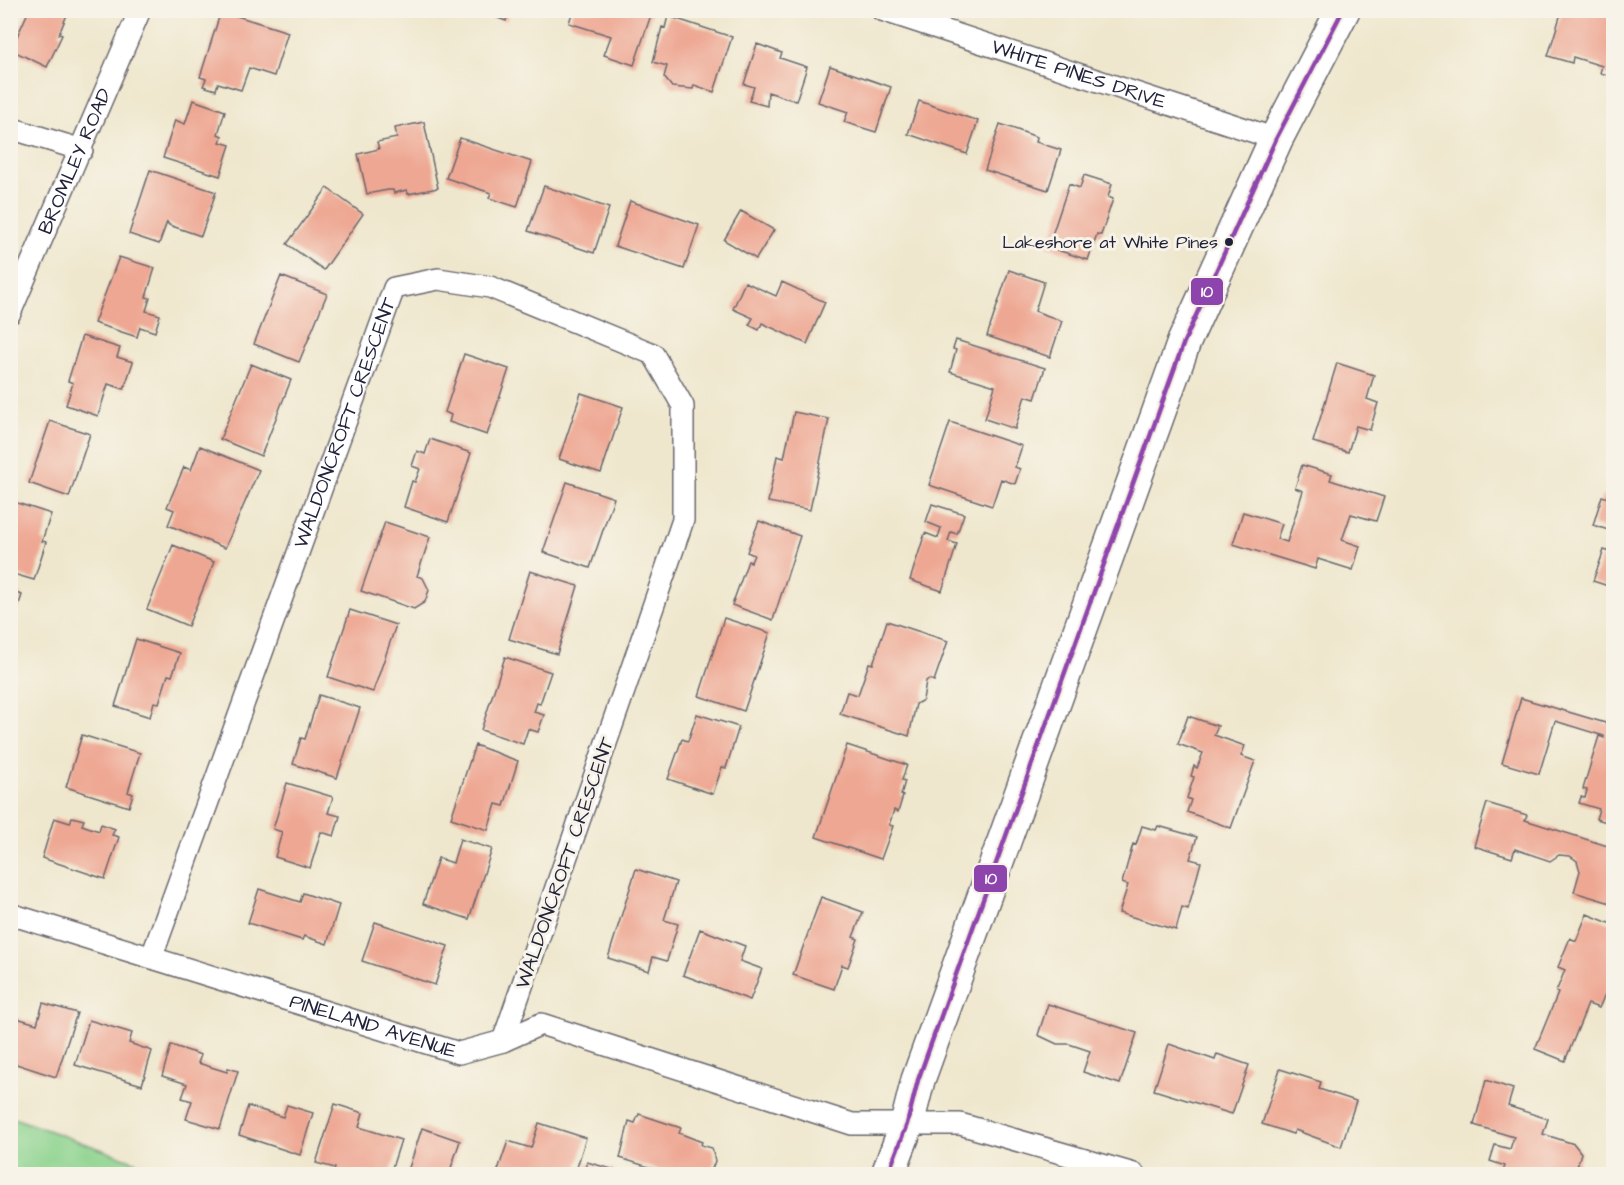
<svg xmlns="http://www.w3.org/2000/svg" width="1624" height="1185" font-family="'Architects Daughter',sans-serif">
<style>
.green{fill:#8cd38e;stroke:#577a64;stroke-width:1.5}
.building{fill:#eea793}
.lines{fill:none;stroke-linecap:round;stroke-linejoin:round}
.street-casing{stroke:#6a676e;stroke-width:24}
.primary-casing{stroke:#6a676e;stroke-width:36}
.street{stroke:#fff;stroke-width:21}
.primary{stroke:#fff;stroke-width:33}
.bus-1-casing{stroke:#f7f3e8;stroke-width:9}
.bus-1{stroke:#8e44ad;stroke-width:4.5}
.bus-dot{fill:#22223b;stroke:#f7f3e8;stroke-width:2}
.labels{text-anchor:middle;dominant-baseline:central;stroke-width:6;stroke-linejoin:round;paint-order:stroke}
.bus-label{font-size:18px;fill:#22223b;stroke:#f7f3e8;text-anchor:end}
.street-label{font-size:20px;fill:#22223b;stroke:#f7f3e8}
.line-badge{stroke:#f7f3e8;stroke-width:2}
.badge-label{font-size:16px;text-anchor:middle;font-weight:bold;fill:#fff}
</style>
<rect width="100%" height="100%" fill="#f7f3e8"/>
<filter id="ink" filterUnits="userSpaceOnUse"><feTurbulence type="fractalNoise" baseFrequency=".0167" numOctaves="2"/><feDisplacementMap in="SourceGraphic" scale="12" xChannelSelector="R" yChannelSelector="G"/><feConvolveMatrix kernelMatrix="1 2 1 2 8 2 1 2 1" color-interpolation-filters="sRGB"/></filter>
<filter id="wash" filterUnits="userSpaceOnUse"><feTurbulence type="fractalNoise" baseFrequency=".008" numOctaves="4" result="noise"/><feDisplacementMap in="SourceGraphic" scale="24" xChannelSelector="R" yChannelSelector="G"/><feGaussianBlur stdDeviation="1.35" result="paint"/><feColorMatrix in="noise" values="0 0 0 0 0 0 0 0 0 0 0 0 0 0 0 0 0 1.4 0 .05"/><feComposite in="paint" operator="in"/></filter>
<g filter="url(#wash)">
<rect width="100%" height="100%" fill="#efe7cd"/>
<!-- green -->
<path class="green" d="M11 1117 170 1174H11Z"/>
<g id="blocks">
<!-- building -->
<path class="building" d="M29 10H69L59 34 62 35 47 67 11 50Z
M476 10H509L506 21Z
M573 10 652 12 634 65 604 55 611 36 569 23Z
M1562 10H1614V77L1600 73 1602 66 1573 57 1572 63 1548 56Z
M221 11 288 32 274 76 249 68 241 90 218 83 216 90 203 86 206 79 200 77Z
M668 16 732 37 714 92 694 85 693 89 672 87 664 77 667 66 653 62 662 27 665 28Z
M757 44 782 53 780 58 807 67 796 101 768 92 767 106 749 101 754 87 744 84Z
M830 66 891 87 876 132 844 122 848 112 818 102Z
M193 100 225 111 218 134 222 136 220 142 230 145 220 176 163 158 175 120 185 124Z
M919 101 978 121 967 154 908 134Z
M424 122 438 188 408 194 407 190 394 193 393 190H388L367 194 358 154 379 149 377 142 397 138 395 128Z
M1000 124 1037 137 1036 142 1061 150 1048 190 985 170Z
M460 138 532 162 517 207 489 198 491 193 446 178Z
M150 170 216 192 201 236 169 225 167 222 159 244 129 234Z
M1084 175 1112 184 1108 197 1113 199 1101 235 1097 234 1088 260 1048 247 1069 184 1080 188Z
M544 186 609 208 594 253 528 231Z
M327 188 363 214 324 270 287 244Z
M630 201 699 225 684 269 615 246Z
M741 211 774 230 756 259 724 240Z
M119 257 155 268 146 297 150 298 146 311 160 315 155 332 140 327 137 337 94 323Z
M1009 270 1044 282 1035 311 1062 321 1050 357 987 336Z
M281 276 327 294 299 362 254 344Z
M745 282 776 296 782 282 825 302 807 344 762 323 759 330 749 325 753 318 733 309Z
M82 336 120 348 117 357 133 362 124 389 108 384 98 416 66 405 73 383 68 381Z
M956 340 1045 368 1035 399 1025 396 1015 429 985 419 995 386 950 372 956 350 953 349Z
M464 354 509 369 487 435 449 422 451 415 445 412Z
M1337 363 1374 375 1367 399 1378 403 1370 430 1356 426 1348 452 1313 442Z
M251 364 291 380 261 456 220 439Z
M581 393 623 407 601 473 559 459Z
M794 412 829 419 810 510 768 502 777 456 784 458Z
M50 421 90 434 69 497 29 483Z
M950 422 1022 446 1015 467 1020 469 1015 484 1001 479 992 506 929 485Z
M430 439 471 453 448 522 404 507 412 481 415 482 420 469 412 466 417 451 425 454Z
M200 446 259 470 225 548 168 525 174 510 167 507 184 467 191 470Z
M1302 465 1332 474 1330 480 1384 497 1376 521 1351 514 1342 540 1360 546 1353 570 1318 559 1315 569 1233 544 1243 512 1282 524 1277 539 1287 542 1303 491 1295 488Z
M567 482 614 498 590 568 543 552Z
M1602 496 1614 500V532L1593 525Z
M11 501 51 514 42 541 46 542 34 580 10 573Z
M932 504 964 514 957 534 951 532 948 541 957 544 942 591 910 580 925 533 938 538 941 528 926 522Z
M759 521 800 536 773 620 732 605 748 561 751 562 754 555 747 552Z
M385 522 430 537 417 576 423 578 429 590 425 602 414 609 361 591Z
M173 545 214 562 188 626 147 609Z
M1604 550 1614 553V588L1593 581Z
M530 571 578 586 557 654 509 639Z
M10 591 22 595 11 629 10 628Z
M350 610 396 625 373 692 328 677Z
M724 618 770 633 744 711 699 696Z
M887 621 948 641 934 681 929 679 926 681 923 700 916 704 909 736 840 714 847 692 858 695 869 663 873 664Z
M136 639 180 653 172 676 168 675 159 703 154 702 150 717 115 706Z
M505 657 551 672 540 704 537 703 534 712 544 715 538 732 528 729 523 744 481 730Z
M319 695 360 708 337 778 293 764 301 738 305 739Z
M1521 698 1609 724 1610 719 1614 720V824L1596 819 1599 809 1579 803 1581 797 1585 798 1587 790 1583 789 1599 736 1604 738V736L1555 721 1539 774 1502 763Z
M697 714 739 727 726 768 722 767 713 794 668 779 682 739 688 741Z
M1188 716 1218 726 1214 735 1245 746 1241 756 1255 761 1231 828 1187 812 1191 800 1187 798 1194 777 1191 776 1194 766 1197 768 1203 753 1178 744Z
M82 735 140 753 128 792 133 794 129 807 66 787Z
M475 745 518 761 504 806 496 804 488 830 451 818Z
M847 745 907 765 902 780 905 781 901 795 903 796 898 812 894 810 889 825 893 826 881 859 816 837Z
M287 783 333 797 328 813 340 816 334 836 321 832 310 868 275 857 282 832 273 829Z
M1487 803 1527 815 1525 820 1614 848V904L1574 892 1580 871 1577 861 1570 856 1559 855 1550 861 1515 849 1512 858 1474 846Z
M72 817 84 820 82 825 99 831 101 824 115 829 112 835 119 837 105 879 42 858 54 818 70 823Z
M1142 826 1156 830 1158 826 1197 837 1190 859 1201 862 1188 909 1182 907 1176 930 1119 913 1128 885 1122 883 1133 844 1136 845Z
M460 839 492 849 469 919 423 904 438 858 453 863Z
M636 869 676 882 664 920 678 924 667 961 653 957 649 971 608 958Z
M259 889 300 902 303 893 339 905 327 944 304 936 302 940 248 923Z
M821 897 863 912 853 937 858 939 848 967 842 965 834 989 793 975Z
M1587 914 1614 925V987L1609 985 1599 1008 1588 1004 1565 1061 1535 1049 1558 993 1556 992 1565 970 1558 967 1570 938 1576 941Z
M375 922 448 946 435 985 362 961Z
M700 929 745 946 740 961 762 969 750 1000 683 975Z
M43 1003 77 1013 56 1077 10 1062V1016L37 1024Z
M1048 1004 1137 1033 1120 1084 1083 1072 1090 1051 1069 1044H1057L1038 1035Z
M89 1020 132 1033 129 1043 152 1051 142 1085 75 1065Z
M1169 1044 1215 1060 1217 1054 1249 1065 1232 1114 1154 1090Z
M171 1045 201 1055 198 1063 227 1072 228 1068 238 1071 220 1129 186 1119 192 1101 182 1098 187 1084 162 1076Z
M1280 1069 1321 1082 1319 1089 1356 1101 1341 1147 1295 1130 1293 1134 1262 1124Z
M1486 1080 1513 1089 1508 1106 1548 1119 1543 1134 1574 1144 1581 1153 1575 1174H1544L1533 1172 1532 1174H1502L1505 1166 1490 1161 1495 1145 1510 1149 1514 1137 1474 1125Z
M335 1104 363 1113 359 1127 401 1140 390 1174H333L335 1168 316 1163Z
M287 1105 313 1113 300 1155 239 1135 248 1106 283 1117Z
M639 1114 681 1128 679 1133 702 1142 701 1145 712 1148 715 1161 710 1174H671L620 1158 629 1121 635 1123Z
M539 1123 586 1138 575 1174 497 1173 508 1141 531 1148Z
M422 1128 460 1141 449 1174H407Z
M587 1162 615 1170 614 1174H583Z"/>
</g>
</g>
<g filter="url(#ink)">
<use href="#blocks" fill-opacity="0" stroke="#6a676e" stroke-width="1.5"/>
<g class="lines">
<!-- street casing -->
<g class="street-casing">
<g id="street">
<path id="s1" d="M882 10 1276 139"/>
<path d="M10 128 82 150"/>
<path id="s2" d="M10 313 140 10"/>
<path id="s3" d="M10 914 459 1053 503 1041 541 1024 852 1124H960L1134 1174"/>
<path id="s4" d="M152 956 394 288 438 279 490 287 653 354 683 406V520L503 1041"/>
</g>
</g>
<!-- primary casing -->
<g class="primary-casing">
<path id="primary" d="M888 1174 907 1124 918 1080 1184 342 1276 139 1343 10"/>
</g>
<!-- street -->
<use href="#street" class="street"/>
<!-- primary -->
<use href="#primary" class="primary"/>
<!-- bus-1 casing -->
<g class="bus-1-casing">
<path id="bus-1" d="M888 1174 907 1124 918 1080 1184 342 1276 139 1343 10"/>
</g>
<!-- bus-1 -->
<use href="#bus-1" class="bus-1"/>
</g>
</g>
<!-- markers -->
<circle class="bus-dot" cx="1229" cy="242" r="5"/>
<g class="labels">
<!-- bus labels -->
<g class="bus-label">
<text x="1218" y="242">Lakeshore at White Pines</text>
</g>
<!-- street labels -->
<g class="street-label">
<text stroke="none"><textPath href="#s1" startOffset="207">WHITE PINES DRIVE</textPath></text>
<text stroke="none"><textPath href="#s2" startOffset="165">BROMLEY ROAD</textPath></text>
<text stroke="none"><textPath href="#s4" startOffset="567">WALDONCROFT CRESCENT</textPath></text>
<text transform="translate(565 863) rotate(-71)">WALDONCROFT CRESCENT</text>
<text stroke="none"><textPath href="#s3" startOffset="380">PINELAND AVENUE</textPath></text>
</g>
</g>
<g class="line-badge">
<rect x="1190" y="277" width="34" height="29" rx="6" fill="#8e44ad"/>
<rect x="973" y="864" width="35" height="29" rx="6" fill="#8e44ad"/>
</g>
<g class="badge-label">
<text x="1207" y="297">10</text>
<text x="991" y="884">10</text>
</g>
<!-- margin -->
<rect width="1624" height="1185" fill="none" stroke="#f7f3e8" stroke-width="36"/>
</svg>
